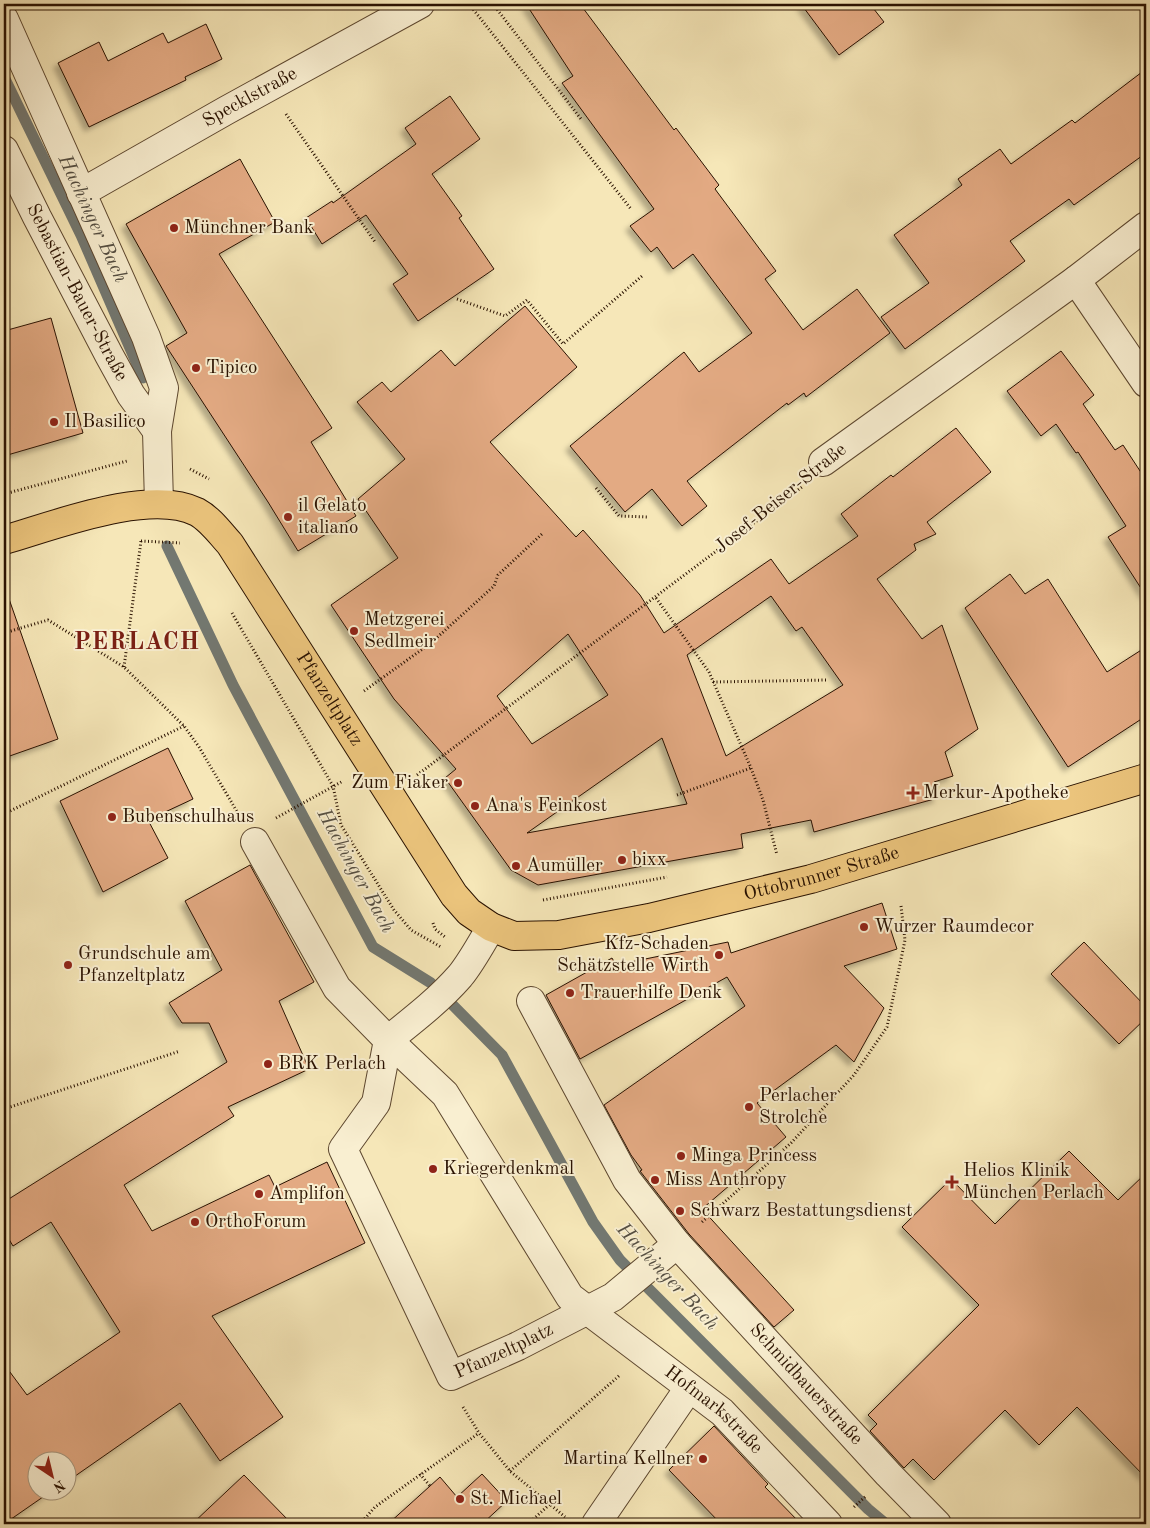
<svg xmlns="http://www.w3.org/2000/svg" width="1150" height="1528" font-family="'Old Standard TT',serif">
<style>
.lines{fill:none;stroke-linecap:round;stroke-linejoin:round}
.stream{stroke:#737871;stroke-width:11}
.building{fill:#e3aa83;stroke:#2a1201;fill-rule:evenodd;filter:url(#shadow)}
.minor-casing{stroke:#5d472f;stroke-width:30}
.major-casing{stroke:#2a1201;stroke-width:30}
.path{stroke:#2a1201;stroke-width:3;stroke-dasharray:1 2.5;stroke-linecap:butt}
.minor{stroke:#f9efd1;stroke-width:28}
.major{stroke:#ebc47c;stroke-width:28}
.poi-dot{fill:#8f2418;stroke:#f9efd1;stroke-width:2}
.labels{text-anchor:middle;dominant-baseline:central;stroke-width:4;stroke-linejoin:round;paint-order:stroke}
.street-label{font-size:19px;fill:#2a1201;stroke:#f9efd1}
.poi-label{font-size:19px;fill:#2a1201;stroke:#f9efd1;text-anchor:start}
.water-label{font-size:20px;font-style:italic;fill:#544e42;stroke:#f9efd1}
.district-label{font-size:24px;font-weight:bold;letter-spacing:1px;fill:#7a1f14;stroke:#f9efd1}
</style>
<defs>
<filter id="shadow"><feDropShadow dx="-4.5" dy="4.5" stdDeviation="2.5" flood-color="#0004"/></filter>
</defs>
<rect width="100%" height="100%" fill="#f6e7b8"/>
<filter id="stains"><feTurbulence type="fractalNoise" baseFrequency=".004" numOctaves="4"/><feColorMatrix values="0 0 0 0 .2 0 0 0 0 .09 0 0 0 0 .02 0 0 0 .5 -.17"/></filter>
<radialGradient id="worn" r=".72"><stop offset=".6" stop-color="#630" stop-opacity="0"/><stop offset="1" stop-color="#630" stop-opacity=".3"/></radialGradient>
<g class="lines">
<!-- stream -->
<path class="stream" d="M4 77 81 235 143 378
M167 546 233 685 373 947 431 983 502 1055 593 1222 620 1260 868 1509 886 1524"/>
</g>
<!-- building -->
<path class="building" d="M526 4H580L674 130 676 128 719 185 715 189 776 271 765 279 803 330 857 289 890 333 806 397 804 393 788 405 787 403 687 481 707 506 682 526 652 489 625 512 570 446 684 352 699 372 752 333 693 254 673 269 657 247 651 252 630 226 654 209 562 83 573 76Z
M801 4H870L884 22 839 55Z
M206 24 222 59 185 77 186 80 89 127 58 63 99 42 108 61 163 33 168 43Z
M1146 69V153L1074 205 1069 199 1010 241 1025 261 905 349 881 317 929 283 894 235 962 185 958 179 1000 149 1011 164 1072 120 1075 123Z
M450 96 480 139 432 174 462 216 459 218 494 269 418 321 393 284 408 274 366 215 322 244 306 218 332 201 333 203 416 144 405 128Z
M240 159 275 222 219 254 332 428 311 442 356 516 298 551 268 502 166 346 187 333 126 224Z
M525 306 577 367 490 442 576 537 583 530 640 595 664 633 771 559 789 584 858 536 841 514 891 475 893 477 956 428 991 472 927 522 936 534 914 544 916 550 877 579 922 639 942 625 978 729 945 752 953 776 934 782 938 798 814 832 811 820 741 834 743 848 538 885 511 870 445 778 456 769 394 699 331 605 398 558 358 499 405 459 357 402 382 382 391 392 441 350 455 366ZM771 596 796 631 802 627 843 685 726 756 687 655ZM568 634 608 695 532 744 497 696ZM662 738 687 804 527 833Z
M51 318 83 433 4 456V331Z
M1061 351 1094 395 1083 404 1115 450 1123 445 1146 480V596L1108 537 1126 526 1078 452 1076 453 1056 424 1041 436 1007 391Z
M1010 574 1025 594 1048 579 1107 672 1146 647V716L1068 767 965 608Z
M8 596 58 739 4 758V597Z
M168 748 193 799 148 820 168 858 103 892 60 801Z
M250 865 314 982 279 1001 309 1069 228 1107 234 1116 124 1185 152 1231 269 1175 275 1187 327 1162 365 1243 212 1316 283 1417 220 1461 180 1403 68 1481V1460H38V1490H53L4 1524V1364L27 1395 120 1332 51 1222 13 1246 4 1231V1202L227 1062 209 1023H182L169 1003 222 970 185 901Z
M882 903 897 949 844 966 884 1008 854 1062 836 1045 757 1103 786 1137 702 1209 794 1310 774 1327 689 1234 640 1171 642 1170 631 1155 604 1105 745 1006 727 977 580 1059 546 995 612 958 616 965 728 942 731 953Z
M1084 942 1146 1007V1018L1119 1044 1051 974Z
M1069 1151 1118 1200 1146 1173V1478L1077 1407 1039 1445 1005 1410 934 1480 913 1459 904 1468 870 1431 877 1424 868 1415 979 1305 902 1227 951 1179 995 1224Z
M714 1426 768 1484 765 1487 801 1524H721L669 1470Z
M482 1474 507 1501 482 1524H388L440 1477 457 1497Z
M244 1475 292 1524H192Z"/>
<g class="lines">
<!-- minor casing -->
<g class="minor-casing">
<g id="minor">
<path d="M4 19 146 337 164 388 157 431 159 503"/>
<path id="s1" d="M4 150 37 217 109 355 131 395 157 431"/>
<path id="s2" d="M81 193 227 110 420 4"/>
<path d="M1076 280 1146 383"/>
<path d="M823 462 1076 280 1146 226"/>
<path id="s3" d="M255 842 337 988 388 1040 445 1094 570 1297 722 1412 828 1524"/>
<path id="s4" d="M491 927C481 944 472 961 460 976 439 1000 413 1020 388 1040L376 1103 343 1149 451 1376 518 1346 613 1297 677 1244"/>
<path id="s5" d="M531 1001 627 1180 677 1244 888 1474 937 1524"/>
<path d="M596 1524 689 1388"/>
</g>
</g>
<!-- major casing -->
<g class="major-casing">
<g id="major">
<path id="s6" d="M4 540C53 526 149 488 197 512 210 519 220 533 230 544L454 895 469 912 491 927 514 936 559 935 649 918 811 879 1146 778"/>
</g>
</g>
<!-- path -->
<path class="path" d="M469 4 631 209
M493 4 581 119
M286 114 375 242
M457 299 505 316 527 300 563 344 642 276
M190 469 209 479
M596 488 619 516 649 517
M4 494 127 461
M141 541 180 543
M656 598 709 672 751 768 763 800 777 855
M232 613 333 786 341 825 394 910 411 930 441 947
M4 633 48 620 124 667 184 726 199 747 239 815
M124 667 141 541
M713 682 827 680
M364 691 431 643 494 586 498 575 543 533
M417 775 802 487
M677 795 751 768
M4 814 184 726
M276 818 343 781
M543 900 667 877
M433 923 435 929 445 937
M4 1109 180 1051
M702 1222 791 1143 854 1075 887 1027 905 940 901 906
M463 1407 479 1433 510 1471 565 1517
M510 1471 620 1375
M420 1474 430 1486
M854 1507 866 1496
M360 1524 375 1507 479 1433
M528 1524 550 1504"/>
<!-- minor -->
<use href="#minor" class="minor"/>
<!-- major -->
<use href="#major" class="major"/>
</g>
<!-- markers -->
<g class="poi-dot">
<circle cx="174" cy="228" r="5"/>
<circle cx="196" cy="368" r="5"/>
<circle cx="54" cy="422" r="5"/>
<circle cx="288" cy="517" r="5"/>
<circle cx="354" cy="631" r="5"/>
<circle cx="458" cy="783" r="5"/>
<path d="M910.5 785.5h5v5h5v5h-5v5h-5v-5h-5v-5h5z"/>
<circle cx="475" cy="806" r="5"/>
<circle cx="112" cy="817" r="5"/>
<circle cx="622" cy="860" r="5"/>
<circle cx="516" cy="866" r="5"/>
<circle cx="864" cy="927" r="5"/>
<circle cx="719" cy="955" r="5"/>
<circle cx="68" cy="965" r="5"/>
<circle cx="570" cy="993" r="5"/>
<circle cx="268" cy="1064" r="5"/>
<circle cx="749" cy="1107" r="5"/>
<circle cx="681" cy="1156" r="5"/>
<circle cx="433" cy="1169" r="5"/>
<circle cx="655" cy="1180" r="5"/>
<path d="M949.5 1174.5h5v5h5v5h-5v5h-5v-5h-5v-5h5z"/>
<circle cx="259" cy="1194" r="5"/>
<circle cx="680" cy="1211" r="5"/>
<circle cx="195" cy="1222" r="5"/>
<circle cx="703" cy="1459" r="5"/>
<circle cx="460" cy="1499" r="5"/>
</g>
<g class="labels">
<!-- street labels -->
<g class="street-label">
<text stroke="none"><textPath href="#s2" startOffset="194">Specklstraße</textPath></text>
<text stroke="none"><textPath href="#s1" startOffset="160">Sebastian-Bauer-Straße</textPath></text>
<text transform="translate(781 499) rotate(-39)">Josef-Beiser-Straße</text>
<text stroke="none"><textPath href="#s6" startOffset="429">Pfanzeltplatz</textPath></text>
<text stroke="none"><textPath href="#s6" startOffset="1050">Ottobrunner Straße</textPath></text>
<text stroke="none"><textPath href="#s4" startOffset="585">Pfanzeltplatz</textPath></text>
<text stroke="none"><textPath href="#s5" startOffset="475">Schmidbauerstraße</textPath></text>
<text stroke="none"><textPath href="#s3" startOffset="740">Hofmarkstraße</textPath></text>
</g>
<!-- poi labels -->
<g class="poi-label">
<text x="184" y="228">Münchner Bank</text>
<text x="206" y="368">Tipico</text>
<text x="64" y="422">Il Basilico</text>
<text x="298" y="506">il Gelato<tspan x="298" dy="22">italiano</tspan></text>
<text x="364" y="620">Metzgerei<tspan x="364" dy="22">Sedlmeir</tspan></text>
<text x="448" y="783" text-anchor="end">Zum Fiaker</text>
<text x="923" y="793">Merkur-Apotheke</text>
<text x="485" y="806">Ana's Feinkost</text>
<text x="122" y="817">Bubenschulhaus</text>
<text x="632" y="860">bixx</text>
<text x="526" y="866">Aumüller</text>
<text x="874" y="927">Wurzer Raumdecor</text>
<text x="709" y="944" text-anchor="end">Kfz-Schaden<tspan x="709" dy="22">Schätzstelle Wirth</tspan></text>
<text x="78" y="954">Grundschule am<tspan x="78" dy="22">Pfanzeltplatz</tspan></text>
<text x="580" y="993">Trauerhilfe Denk</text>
<text x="278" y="1064">BRK Perlach</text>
<text x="759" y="1096">Perlacher<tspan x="759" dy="22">Strolche</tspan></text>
<text x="691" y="1156">Minga Princess</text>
<text x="443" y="1169">Kriegerdenkmal</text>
<text x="963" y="1171">Helios Klinik<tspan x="963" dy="22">München Perlach</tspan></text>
<text x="665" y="1180">Miss Anthropy</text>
<text x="269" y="1194">Amplifon</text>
<text x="690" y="1211">Schwarz Bestattungsdienst</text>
<text x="205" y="1222">OrthoForum</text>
<text x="693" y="1459" text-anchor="end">Martina Kellner</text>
<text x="470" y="1499">St. Michael</text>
</g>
<!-- water labels -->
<g class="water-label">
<text transform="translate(92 219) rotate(65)">Hachinger Bach</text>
<text transform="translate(355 871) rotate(61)">Hachinger Bach</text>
<text transform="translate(667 1277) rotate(47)">Hachinger Bach</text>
</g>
<!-- district labels -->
<g class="district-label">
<text x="137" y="643">PERLACH</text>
</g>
</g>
<!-- margin -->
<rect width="1150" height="1528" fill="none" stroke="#f6e7b8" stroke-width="20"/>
<rect x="5" y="5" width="1140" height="1518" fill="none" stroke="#2a1201" stroke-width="2.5"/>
<rect x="10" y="10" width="1130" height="1508" fill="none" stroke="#2a1201"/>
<!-- north arrow -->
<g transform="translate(52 1476) rotate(145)"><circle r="24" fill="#f9efd1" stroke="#a6977e"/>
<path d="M0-4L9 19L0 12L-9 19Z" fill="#8f2418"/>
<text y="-8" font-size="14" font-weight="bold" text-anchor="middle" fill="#2a1201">N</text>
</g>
<rect width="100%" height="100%" filter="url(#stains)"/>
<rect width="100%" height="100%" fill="url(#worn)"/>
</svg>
